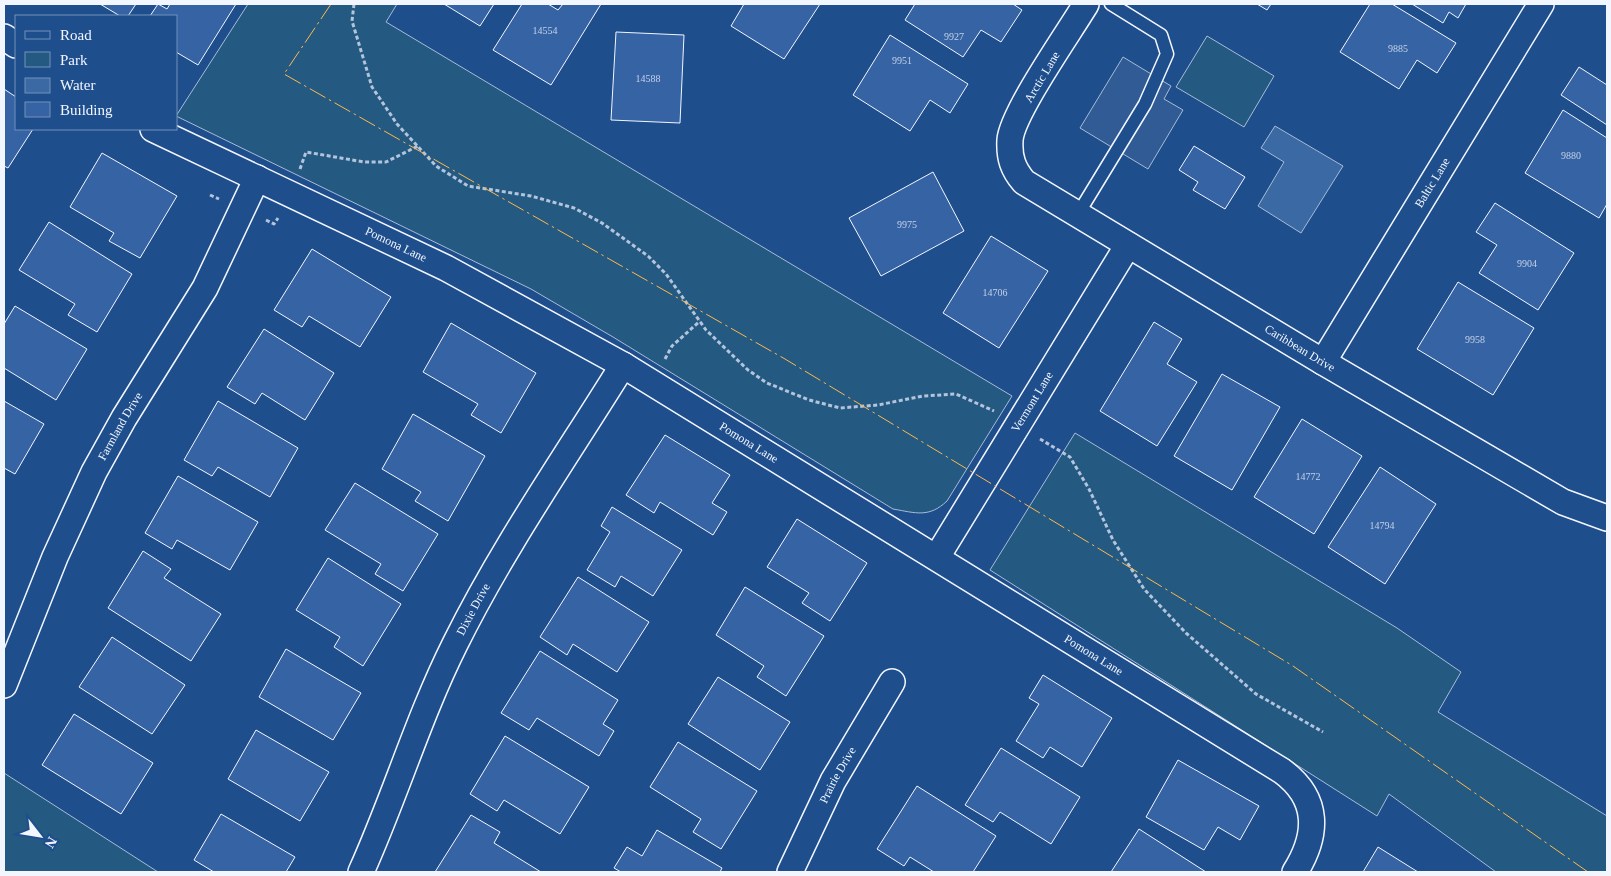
<svg xmlns="http://www.w3.org/2000/svg" width="1611" height="876" font-family="'Times New Roman',serif">
<style>
.green{fill:#245a82;stroke:#a8bbd7}
.parking{fill:#305b95;stroke:#a8bbd7}
.water{fill:#3b69a3;stroke:#a8bbd7}
.building{fill:#3563a3;stroke:#f2f6ff}
.lines{fill:none;stroke-linecap:round;stroke-linejoin:round}
.service-casing{stroke:#f2f6ff;stroke-width:15}
.minor-casing{stroke:#f2f6ff;stroke-width:28}
.path{stroke:#b3c4dc;stroke-width:3;stroke-dasharray:4 2.5;stroke-linecap:butt}
.service{stroke:#1f4e8c;stroke-width:12}
.minor{stroke:#1f4e8c;stroke-width:25}
.power{stroke:#ffb74d;stroke-width:1;stroke-dasharray:18 4 2.5 4;stroke-linecap:butt}
.labels{text-anchor:middle;dominant-baseline:central;stroke-width:4;stroke-linejoin:round;paint-order:stroke}
.number-label{font-size:10px;fill:#c3d1e8}
.street-label{font-size:12px;fill:#f2f6ff;stroke:#1f4e8c}
</style>
<rect width="100%" height="100%" fill="#1f4e8c"/>
<!-- green -->
<path class="green" d="M248 4H397L386 22 1012 396 947 501C929 518 916 513 893 509L613 337 531 289 176 116Z
M1207 36 1274 76 1244 127 1176 87Z
M1075 433 1397 628 1461 672 1438 712 1607 816V872H1496L1389 794 1377 816 990 570Z
M4 773 158 872H4Z"/>
<!-- parking -->
<path class="parking" d="M1123 57 1171 86 1164 99 1183 110 1148 169 1080 128Z"/>
<!-- water -->
<path class="water" d="M1275 126 1343 166 1301 233 1258 206 1284 162 1261 148Z"/>
<!-- building -->
<path class="building" d="M100 4H136L128 16H120Z
M158 4 167 9 170 4H236L198 65 176 52V16H150Z
M444 4H494L480 26Z
M522 4H548L558 10 563 4H601L551 85 493 50Z
M744 4H820L784 59 731 26Z
M915 4H1013L1022 10 1001 42 981 30 963 57 905 20Z
M1257 4H1271L1267 10Z
M1370 4H1392L1456 43 1437 73 1417 60 1399 89 1340 52Z
M1412 4H1466L1458 18 1449 12 1443 23Z
M616 32 684 35 680 123 611 120Z
M890 35 968 84 950 113 930 100 910 131 853 95Z
M1579 67 1607 85V125L1561 95Z
M4 89 16 97V129H33L8 168 4 166Z
M1563 110 1607 138V204L1599 218 1525 173Z
M1194 146 1245 177 1225 209 1193 190 1198 182 1179 170Z
M102 153 177 196 140 258 109 241 114 233 70 207Z
M933 172 964 231 881 276 849 218Z
M1495 203 1574 253 1538 310 1479 273 1497 245 1476 232Z
M49 222 132 274 97 332 68 315 75 304 19 270Z
M991 236 1048 271 999 348 943 313Z
M312 249 391 297 360 347 309 316 302 327 274 310Z
M1458 282 1534 328 1493 395 1417 349Z
M15 306 87 349 56 400 4 368V324Z
M1154 322 1182 339 1167 364 1197 382 1157 446 1100 411Z
M451 323 536 373 501 433 471 415 478 404 423 372Z
M264 329 334 373 305 420 262 393 255 404 227 387Z
M1222 374 1280 407 1232 490 1174 456Z
M4 401 44 424 15 474 4 468Z
M218 401 298 448 270 497 218 467 212 476 184 460Z
M413 414 485 456 448 521 415 501 421 492 382 469Z
M1302 419 1362 456 1314 534 1254 497Z
M665 435 730 475 712 503 727 512 713 535 660 502 654 513 626 495Z
M1380 467 1436 504 1385 584 1328 547Z
M178 476 258 522 230 570 177 540 172 549 145 533Z
M355 483 438 534 403 591 375 574 381 564 325 530Z
M612 507 682 550 653 596 621 576 615 587 587 570 610 532 601 526Z
M797 519 867 563 830 621 802 603 809 593 767 567Z
M143 551 171 569 164 578 221 614 191 661 108 608Z
M328 558 401 604 363 666 334 647 340 637 296 610Z
M578 577 649 622 617 672 573 644 567 655 540 637Z
M745 587 824 636 786 696 757 677 764 666 716 635Z
M112 637 185 685 152 734 79 687Z
M286 649 361 693 333 740 259 697Z
M540 651 618 700 603 724 614 731 599 756 537 718 529 730 501 713Z
M1043 675 1112 718 1082 767 1050 747 1043 758 1016 741 1039 704 1029 698Z
M718 677 790 722 760 770 688 724Z
M74 714 153 763 121 814 42 765Z
M256 730 329 772 300 821 228 779Z
M505 736 589 787 560 834 504 800 497 811 470 794Z
M678 742 757 791 721 849 693 832 701 819 650 787Z
M1001 748 1080 797 1051 844 1000 812 993 822 965 805Z
M1178 760 1259 806 1240 840 1218 827 1204 850 1146 817Z
M917 786 996 836 973 872H934L910 857 904 866 877 849Z
M221 814 295 857 286 872H214L194 860Z
M471 815 500 832 494 843 541 872H435Z
M1139 829 1206 872H1111Z
M657 830 722 868 720 872H621L614 868 627 847 642 856Z
M1378 847 1418 872H1363Z"/>
<g class="lines">
<!-- service casing -->
<g class="service-casing">
<path id="service" d="M1078 214 1145 104 1167 54 1161 35 1111 4"/>
</g>
<!-- minor casing -->
<g class="minor-casing">
<g id="minor">
<path id="s1" d="M1086 4C1070 31 1012 113 1010 140 1009 158 1013 169 1024 182L1323 362 1563 502 1607 518"/>
<path d="M4 37 16 45"/>
<path id="s2" d="M153 129 446 268 623 365 1282 771C1320 799 1318 835 1295 872"/>
<path id="s3" d="M1323 362 1541 4"/>
<path id="s4" d="M937 557 1128 245"/>
<path id="s5" d="M4 685 55 557 94 472 124 418 205 288 257 178"/>
<path id="s6" d="M361 872C395 797 418 718 455 644 503 547 566 457 623 365"/>
<path id="s7" d="M790 872 833 781 892 682"/>
</g>
</g>
<!-- path -->
<path class="path" d="M354 4 352 21 372 87 397 124 436 166 468 186 531 196 574 208 602 223 648 256 666 274 706 330 748 370 767 383 809 400 840 408 878 405 923 396 956 394 994 411
M300 169 306 152 364 162H386L418 146
M210 195 219 199
M266 220 274 224 278 218
M665 359 672 346 700 321
M1040 439 1070 457 1089 489 1113 540 1144 589 1186 633 1256 694 1323 732"/>
<!-- service -->
<use href="#service" class="service"/>
<!-- minor -->
<use href="#minor" class="minor"/>
<!-- power -->
<path class="power" d="M331 4 284 74 785 359 1293 666 1588 872"/>
</g>
<g class="labels">
<!-- number labels -->
<g class="number-label">
<text x="545" y="30">14554</text>
<text x="954" y="36">9927</text>
<text x="1398" y="48">9885</text>
<text x="902" y="60">9951</text>
<text x="648" y="78">14588</text>
<text x="1571" y="155">9880</text>
<text x="907" y="224">9975</text>
<text x="1527" y="263">9904</text>
<text x="995" y="292">14706</text>
<text x="1475" y="339">9958</text>
<text x="1308" y="476">14772</text>
<text x="1382" y="525">14794</text>
</g>
<!-- street labels -->
<g class="street-label">
<text transform="translate(1042 77) rotate(-59)">Arctic Lane</text>
<text stroke="none"><textPath href="#s3" startOffset="210">Baltic Lane</textPath></text>
<text stroke="none"><textPath href="#s2" startOffset="269">Pomona Lane</textPath></text>
<text stroke="none"><textPath href="#s1" startOffset="524">Caribbean Drive</textPath></text>
<text stroke="none"><textPath href="#s4" startOffset="182">Vermont Lane</textPath></text>
<text stroke="none"><textPath href="#s5" startOffset="284">Farmland Drive</textPath></text>
<text stroke="none"><textPath href="#s2" startOffset="674">Pomona Lane</textPath></text>
<text stroke="none"><textPath href="#s6" startOffset="286">Dixie Drive</textPath></text>
<text stroke="none"><textPath href="#s2" startOffset="1079">Pomona Lane</textPath></text>
<text stroke="none"><textPath href="#s7" startOffset="108">Prairie Drive</textPath></text>
</g>
</g>
<!-- border -->
<rect width="1611" height="876" fill="none" stroke="#f2f6ff" stroke-width="10"/>
<!-- legend -->
<rect x="15" y="15" width="162" height="115" fill="#1f4e8c" stroke="#7391ba"/>
<rect x="25" y="31" width="25" height="8" fill="#1f4e8c" stroke="#7391ba"/>
<text x="60" y="40" font-size="15" fill="#f2f6ff">Road</text>
<rect x="25" y="52" width="25" height="15" fill="#245a82" stroke="#7391ba"/>
<text x="60" y="65" font-size="15" fill="#f2f6ff">Park</text>
<rect x="25" y="78" width="25" height="15" fill="#3b69a3" stroke="#7391ba"/>
<text x="60" y="90" font-size="15" fill="#f2f6ff">Water</text>
<rect x="25" y="102" width="25" height="15" fill="#3563a3" stroke="#7391ba"/>
<text x="60" y="115" font-size="15" fill="#f2f6ff">Building</text>
<!-- north arrow -->
<g transform="translate(40 836) rotate(121)" stroke="#1f4e8c" stroke-width="4" paint-order="stroke">
<path d="M0-4L9 19L0 12L-9 19Z" fill="#f2f6ff"/>
<text y="-8" font-size="14" font-weight="bold" text-anchor="middle" fill="#f2f6ff">N</text>
</g>
</svg>
